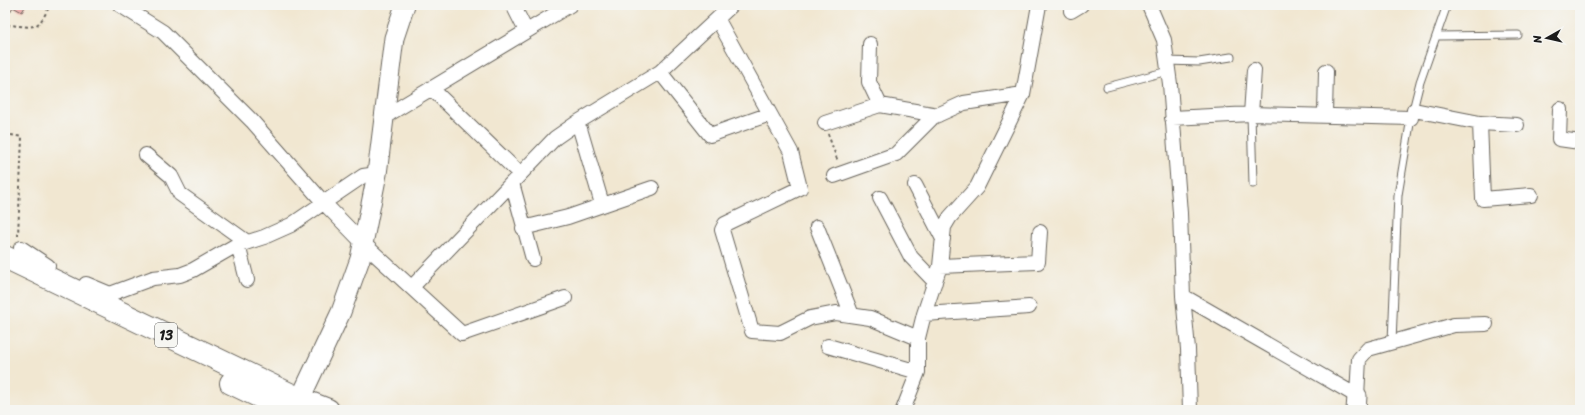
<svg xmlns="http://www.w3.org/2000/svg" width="1585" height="415" font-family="Sriracha,sans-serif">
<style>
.building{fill:url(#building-hatch)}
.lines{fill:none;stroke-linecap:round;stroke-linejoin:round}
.lane-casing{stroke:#67635b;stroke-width:9}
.street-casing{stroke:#67635b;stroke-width:16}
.secondary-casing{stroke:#67635b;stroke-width:21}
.primary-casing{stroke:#67635b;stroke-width:24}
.path{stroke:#67635b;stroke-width:2;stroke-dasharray:3 3;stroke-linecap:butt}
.lane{stroke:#fff;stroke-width:7}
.street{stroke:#fff;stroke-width:14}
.secondary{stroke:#fff;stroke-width:19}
.primary{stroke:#fff;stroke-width:22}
.labels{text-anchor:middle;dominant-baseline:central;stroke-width:4;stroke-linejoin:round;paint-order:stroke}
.shield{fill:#f6f6f2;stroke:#5d5d5c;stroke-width:1}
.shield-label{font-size:14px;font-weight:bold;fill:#1c1c1c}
</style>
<defs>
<pattern id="building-hatch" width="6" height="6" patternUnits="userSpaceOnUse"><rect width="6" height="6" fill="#f8a5a4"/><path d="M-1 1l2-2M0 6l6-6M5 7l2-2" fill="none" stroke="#d48d8d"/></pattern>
</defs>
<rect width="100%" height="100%" fill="#f6f6f2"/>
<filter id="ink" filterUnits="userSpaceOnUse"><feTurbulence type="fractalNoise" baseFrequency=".025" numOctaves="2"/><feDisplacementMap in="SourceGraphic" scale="8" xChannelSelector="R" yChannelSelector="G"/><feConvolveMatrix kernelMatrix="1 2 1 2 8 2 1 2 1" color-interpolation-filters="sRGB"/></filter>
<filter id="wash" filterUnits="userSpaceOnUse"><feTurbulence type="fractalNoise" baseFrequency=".012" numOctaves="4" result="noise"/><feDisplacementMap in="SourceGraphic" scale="16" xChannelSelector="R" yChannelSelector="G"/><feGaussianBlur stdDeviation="0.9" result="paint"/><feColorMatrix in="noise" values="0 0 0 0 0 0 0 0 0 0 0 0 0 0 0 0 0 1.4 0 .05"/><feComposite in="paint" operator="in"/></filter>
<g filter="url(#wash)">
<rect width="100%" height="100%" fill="#f1e7d1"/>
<g id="blocks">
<!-- building -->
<path class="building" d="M5 5H26L22 12 13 7 5 20Z"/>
</g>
</g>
<g filter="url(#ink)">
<use href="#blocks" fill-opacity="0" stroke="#67635b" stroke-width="1"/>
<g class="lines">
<!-- lane casing -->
<g class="lane-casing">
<path id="lane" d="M1437 36 1518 35
M1167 61 1199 62 1231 57
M1107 87 1168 71
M1251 114 1253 184
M1392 342 1398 195 1411 118 1420 82 1447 5"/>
</g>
<!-- street casing -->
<g class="street-casing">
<path id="street" d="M120 5 163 32 252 121 324 203 364 244 462 334 565 298
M513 5 526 31
M1149 5 1164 40 1170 84 1180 213 1183 296 1188 349 1190 410
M1071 11 1081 5
M718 20 791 152 800 188 725 224 722 230 752 331 780 333 810 318 836 313 870 318 918 338
M870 44 869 82 880 105
M660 72 710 135 770 114
M431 88 520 174
M1560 109 1559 139 1580 142
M1414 110 1480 123 1517 125
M1251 114 1254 70
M1325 114 1326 71
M384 117 570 5
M1172 118 1251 114 1411 118
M578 122 602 204
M825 123 880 105 938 115
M1480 123 1483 199 1531 195
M146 155 171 176 180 194 247 242
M834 176 896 154 933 117 964 103 1023 94
M512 183 533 259
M915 185 943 239
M880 198 911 257 935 282
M817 227 852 315
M523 228 568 217 652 188
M238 245 247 280
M21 248 48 266
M940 266 1038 262 1040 232
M86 284 110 294 153 278 180 275 193 270 233 247 264 237 291 225 363 176 377 174
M412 287 555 138 578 122 660 72 732 5
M1183 296 1357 396 1359 359 1368 349 1454 325 1486 324
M924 314 1029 307
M828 346 918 372
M903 410 918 372V338L924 314 940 266 944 227 950 217 977 187 1023 94 1039 5"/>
</g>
<!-- secondary casing -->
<g class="secondary-casing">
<path id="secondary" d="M293 410 300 399 341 312 360 259 377 174 394 38 405 5
M1356 410 1357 396"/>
</g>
<!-- primary casing -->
<g class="primary-casing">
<path id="primary" d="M5 257 300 399 328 410
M231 383 287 410"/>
</g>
<!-- path -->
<path class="path" d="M5 32 9 25C35 27 37 32 50 5
M5 134 22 137 18 236
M828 134 838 162"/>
<!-- lane -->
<use href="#lane" class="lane"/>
<!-- street -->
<use href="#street" class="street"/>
<!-- secondary -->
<use href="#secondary" class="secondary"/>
<!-- primary -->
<use href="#primary" class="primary"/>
</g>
</g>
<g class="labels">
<!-- shield labels -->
<rect class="shield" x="155" y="323" width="22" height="24" rx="3"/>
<g class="shield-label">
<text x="166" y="335">13</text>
</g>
</g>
<!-- margin -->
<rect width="1585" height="415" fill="none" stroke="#f6f6f2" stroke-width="20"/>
<!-- north arrow -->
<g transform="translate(1547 38) rotate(262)" stroke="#f6f6f2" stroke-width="3" paint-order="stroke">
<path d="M0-3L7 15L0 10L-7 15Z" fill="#1c1c1c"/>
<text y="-6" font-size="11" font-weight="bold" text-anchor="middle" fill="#1c1c1c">N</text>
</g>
</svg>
